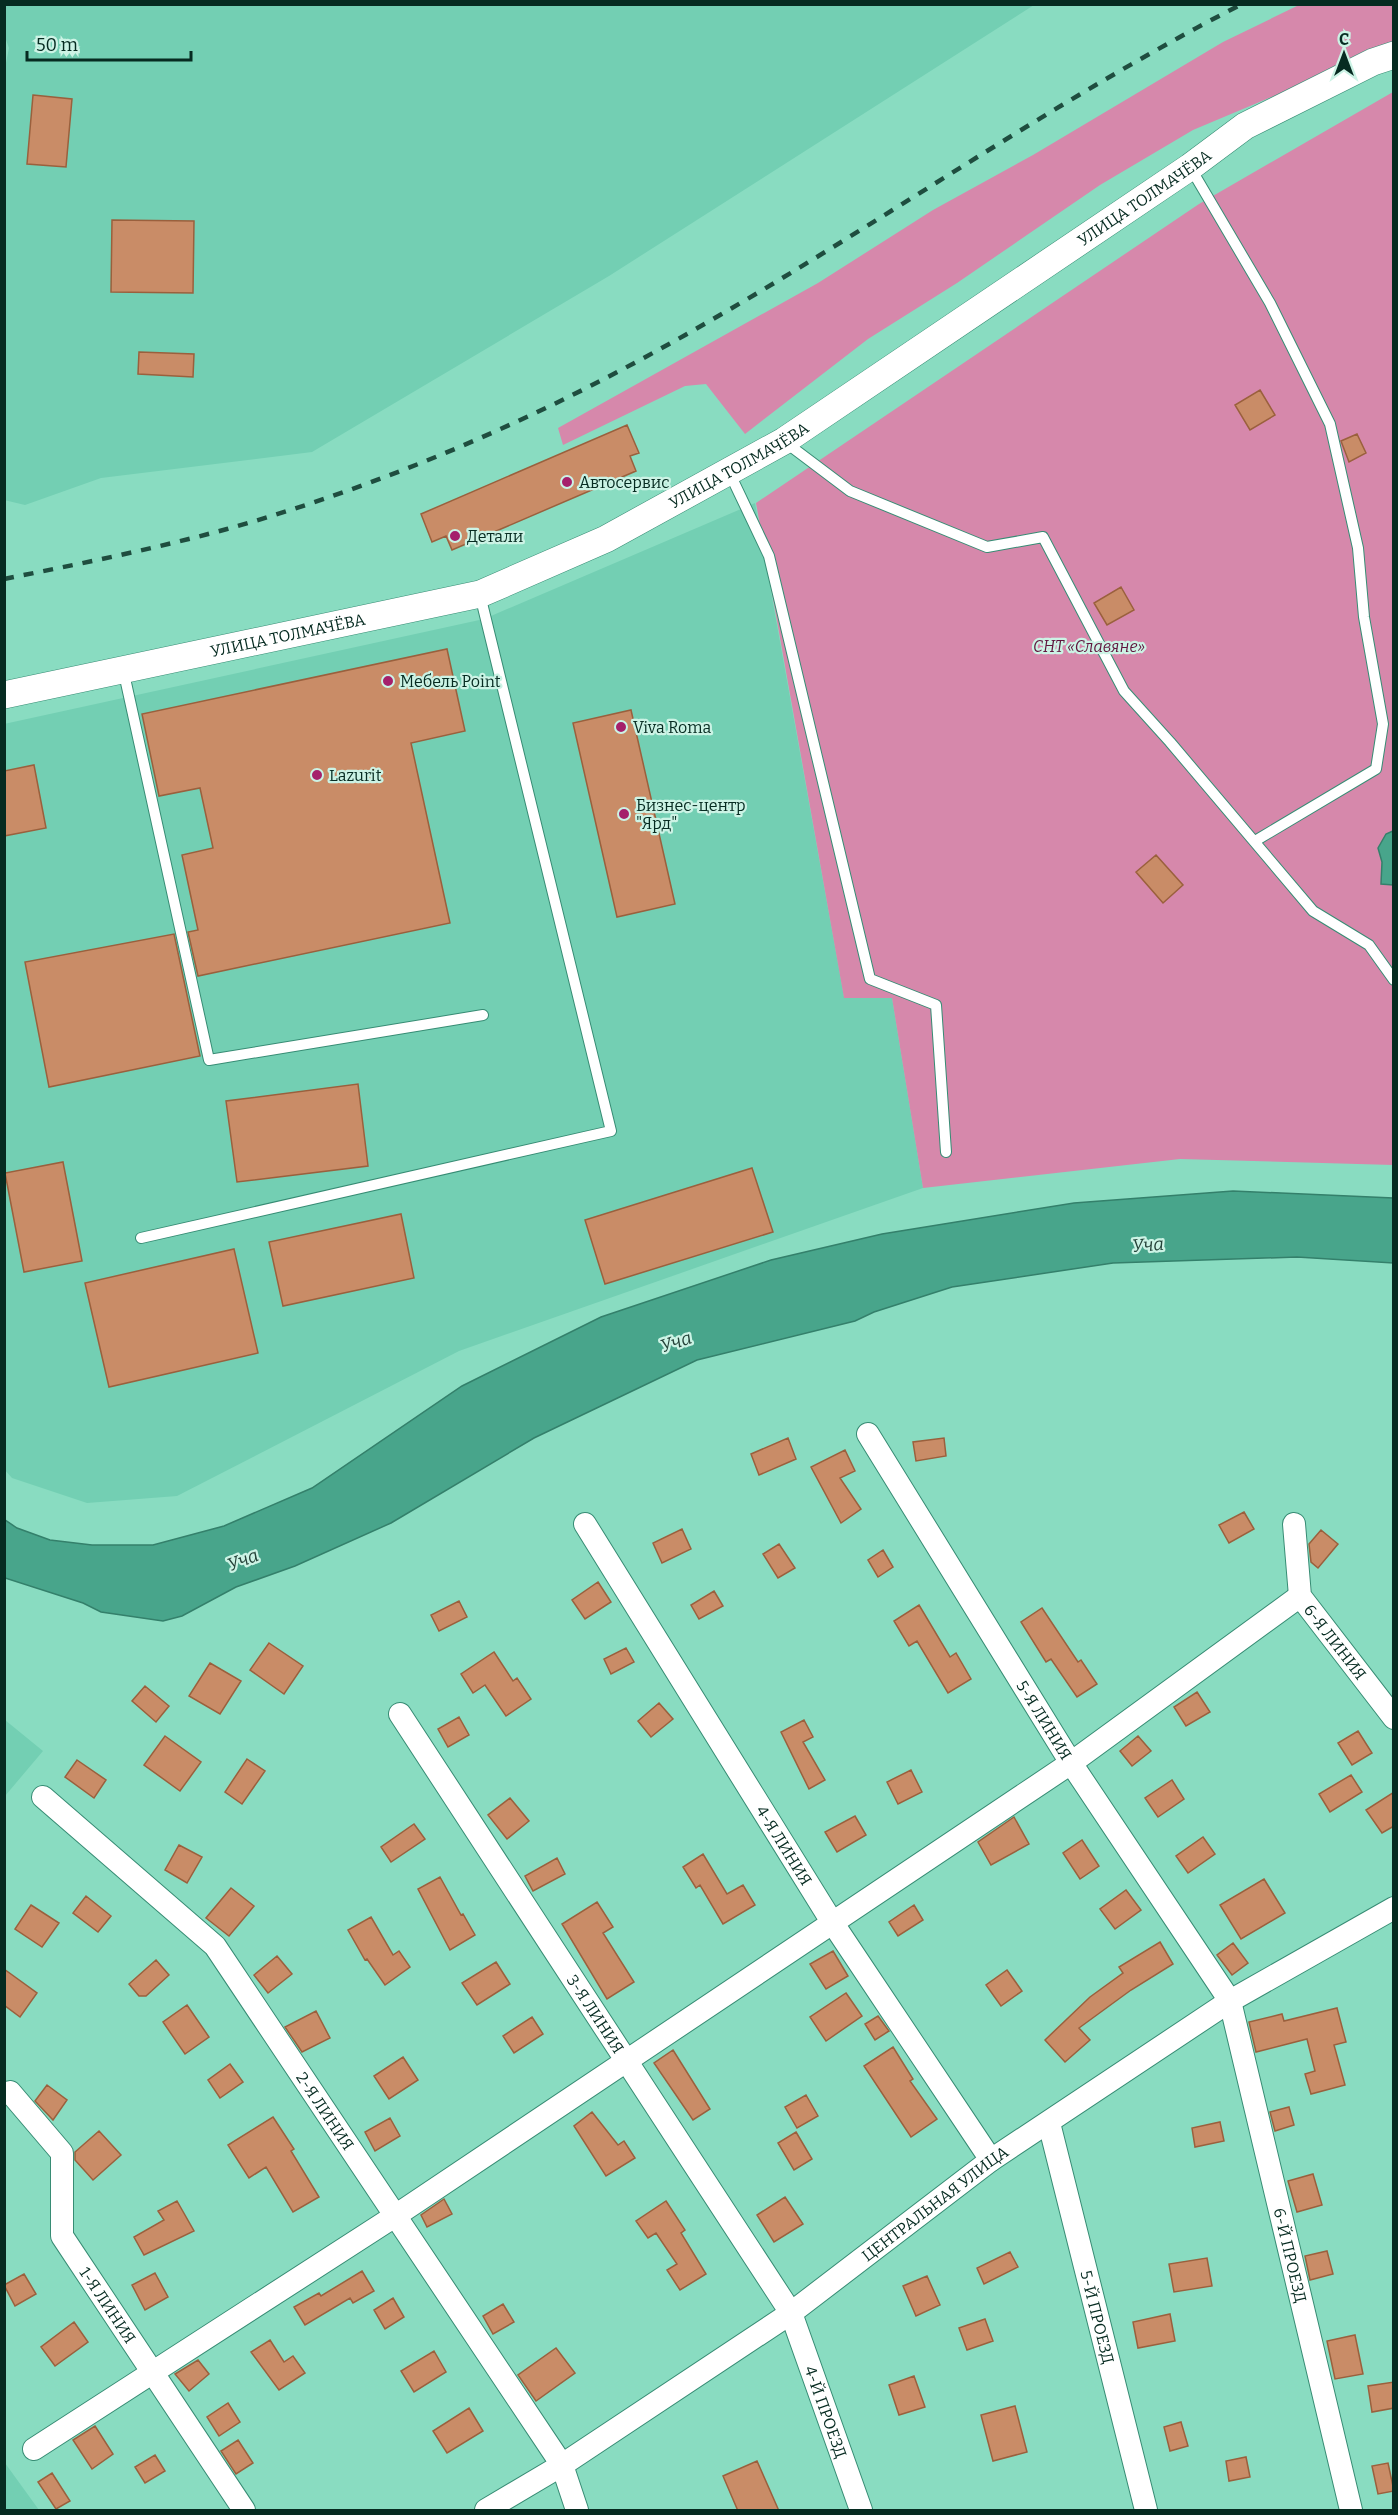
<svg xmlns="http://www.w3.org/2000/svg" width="1398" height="2515" font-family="Bitter,serif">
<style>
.built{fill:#73cfb3}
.green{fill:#d688ab}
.water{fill:#48a58b;stroke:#34806b;stroke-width:1.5}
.building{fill:#c98c67;stroke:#9a603d;stroke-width:1.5}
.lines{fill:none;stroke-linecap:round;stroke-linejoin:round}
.service-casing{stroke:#378c74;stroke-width:12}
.minor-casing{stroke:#378c74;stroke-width:24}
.tertiary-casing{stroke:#378c74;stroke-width:28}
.service{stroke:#fff;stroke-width:10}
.minor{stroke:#fff;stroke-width:22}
.tertiary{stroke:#fff;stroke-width:27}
.rail{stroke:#1f4d3f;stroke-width:4.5;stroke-dasharray:10 10;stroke-linecap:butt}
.poi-dot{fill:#a5206b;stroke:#ccf3e5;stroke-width:2}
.labels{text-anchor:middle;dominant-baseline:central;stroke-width:4.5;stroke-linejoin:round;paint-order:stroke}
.street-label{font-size:16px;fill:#062b21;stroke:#ccf3e5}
.poi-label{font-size:16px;fill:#062b21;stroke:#ccf3e5;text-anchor:start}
.park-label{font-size:16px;font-style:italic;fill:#61153e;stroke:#ccf3e5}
.water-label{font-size:18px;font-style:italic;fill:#254239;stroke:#ccf3e5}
</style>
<rect width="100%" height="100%" fill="#89dcc1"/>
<!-- built -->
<path class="built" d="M5 4 1034 5 609 276 312 452 101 478 25 505 4 500V73L9 48 5 37Z
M755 503 844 997 892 998 923 1188 459 1351 177 1496 87 1503 12 1478 4 1469V724L484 619Z
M5 1720 43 1751 5 1796Z
M4 2463H5L39 2510H5Z"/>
<!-- green -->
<path class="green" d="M1299 5H1393V46L1193 130 1100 185 957 283 868 339 745 434 706 384 685 386 563 445 558 428 818 283 933 210 1033 155 1223 42Z
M1393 92V1165L1180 1159 923 1188 892 998H844L756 503 1199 204Z"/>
<!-- water -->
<path class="water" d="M1393 831V885L1381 884 1382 862 1378 848 1386 834Z
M1233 1191 1393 1198V1263L1297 1257 1113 1263 952 1287 874 1312 855 1321 697 1360 534 1438 391 1523 295 1566 236 1587 182 1616 163 1621 101 1612 83 1603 5 1578V1520L17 1528 50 1540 92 1545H153L224 1526 312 1488 462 1386 601 1317 771 1260 882 1234 1074 1203Z"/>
<!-- building -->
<path class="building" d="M33 95 72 99 66 167 27 164Z
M112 220 194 221 193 293 111 292Z
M139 352 194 354 193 377 138 374Z
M1260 390 1275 415 1250 430 1235 405Z
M627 425 639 453 630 456 636 471 452 550 446 536 432 542 421 514Z
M1357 434 1366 453 1349 462 1341 441Z
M1121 587 1134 610 1107 625 1094 603Z
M447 649 465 731 411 743 450 923 198 976 188 932 198 930 182 855 213 848 200 788 159 796 142 714Z
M631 710 675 904 617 917 573 723Z
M34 765 46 828 4 836V771Z
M1156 855 1183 885 1163 903 1136 872Z
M174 934 200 1056 49 1087 25 962Z
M358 1084 368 1166 237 1182 226 1101Z
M63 1162 82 1261 24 1272 5 1173Z
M752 1168 773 1232 605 1284 585 1220Z
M401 1214 414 1278 283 1306 269 1242Z
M234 1249 258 1353 109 1387 85 1283Z
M788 1438 796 1459 759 1475 751 1454Z
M944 1438 946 1456 916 1461 913 1442Z
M845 1450 855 1471 840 1478 861 1509 841 1523 811 1467Z
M1244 1512 1254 1529 1229 1543 1219 1525Z
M682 1529 691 1549 662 1563 653 1543Z
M1321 1530 1338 1544 1318 1568 1311 1562 1309 1544Z
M779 1544 795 1568 778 1578 763 1554Z
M883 1550 893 1567 878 1577 868 1560Z
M598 1582 611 1602 585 1619 572 1600Z
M714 1591 723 1606 699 1619 691 1605Z
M459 1601 467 1617 439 1631 431 1615Z
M919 1605 950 1657 956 1653 971 1679 948 1693 917 1641 909 1646 894 1621Z
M1042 1608 1078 1662 1081 1660 1097 1684 1077 1697 1051 1659 1046 1662 1021 1622Z
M269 1643 303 1666 284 1694 250 1670Z
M626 1648 634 1662 611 1674 604 1659Z
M494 1652 513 1681 517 1678 531 1699 506 1716 485 1685 473 1693 461 1674Z
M210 1663 241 1681 220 1714 189 1696Z
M145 1686 169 1706 156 1722 132 1701Z
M1197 1692 1210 1712 1186 1726 1174 1707Z
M659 1703 673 1719 651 1737 638 1721Z
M459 1717 469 1735 448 1747 438 1729Z
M804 1720 813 1737 803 1742 825 1780 809 1789 781 1732Z
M1358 1731 1372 1753 1352 1765 1338 1743Z
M165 1736 201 1762 180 1791 144 1765Z
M1138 1736 1151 1751 1132 1766 1120 1751Z
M247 1759 265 1771 242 1804 225 1792Z
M77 1760 106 1780 94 1798 65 1777Z
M911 1770 922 1792 898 1804 887 1782Z
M1351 1775 1362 1792 1330 1812 1319 1794Z
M1172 1780 1184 1799 1158 1817 1145 1798Z
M1394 1792V1826L1382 1833 1366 1810Z
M510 1798 529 1821 507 1839 488 1815Z
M855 1816 866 1835 837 1852 825 1832Z
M1014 1817 1029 1844 991 1865 978 1842Z
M414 1824 425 1839 391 1862 381 1847Z
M1203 1837 1215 1854 1188 1873 1176 1856Z
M1082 1840 1099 1866 1080 1879 1063 1853Z
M179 1845 202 1857 187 1883 165 1870Z
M703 1854 727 1894 743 1885 755 1905 723 1924 700 1885 696 1888 683 1867Z
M557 1858 565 1874 533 1891 525 1876Z
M440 1877 461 1915 463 1914 475 1935 450 1950 418 1889Z
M1264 1879 1285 1913 1241 1939 1220 1905Z
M231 1888 254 1906 229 1936 206 1918Z
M1126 1890 1141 1910 1115 1929 1100 1909Z
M86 1896 111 1916 98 1932 73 1913Z
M597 1902 613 1927 603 1933 634 1982 607 1999 562 1924Z
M31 1905 59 1923 42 1947 15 1929Z
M914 1905 923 1920 898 1936 889 1922Z
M371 1917 393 1955 399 1951 410 1967 385 1985 367 1959 365 1960 348 1930Z
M1160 1942 1173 1964 1131 1990 1079 2028 1090 2040 1065 2062 1045 2040 1090 1997 1123 1973 1119 1967Z
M1233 1943 1248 1963 1232 1975 1217 1955Z
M833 1951 848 1976 826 1989 810 1964Z
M277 1956 292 1974 268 1993 254 1975Z
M156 1960 169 1975 146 1996H139L129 1984Z
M496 1962 510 1984 477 2005 462 1983Z
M4 1969 37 1993 20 2017 4 2005Z
M1007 1970 1022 1991 1001 2006 986 1985Z
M846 1993 862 2016 826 2041 810 2017Z
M187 2005 209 2037 185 2054 163 2022Z
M1337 2008 1346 2042 1334 2045 1345 2085 1311 2094 1305 2074 1315 2071 1307 2039 1256 2052 1249 2022 1282 2014 1284 2021Z
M316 2011 330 2038 302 2052 285 2027Z
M878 2016 889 2031 875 2040 865 2024Z
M532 2017 543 2034 514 2053 503 2036Z
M893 2047 913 2079 910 2081 937 2119 911 2137 864 2066Z
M673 2050 710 2109 693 2120 654 2063Z
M403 2057 418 2080 389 2099 374 2076Z
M230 2064 243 2082 220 2098 208 2080Z
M47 2085 67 2100 53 2120 35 2101Z
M806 2095 818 2116 797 2128 785 2107Z
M1289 2107 1294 2125 1275 2131 1270 2112Z
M592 2112 618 2145 624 2141 635 2158 606 2176 574 2126Z
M273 2117 294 2149 291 2151 319 2197 293 2212 266 2167 249 2178 228 2145Z
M390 2118 400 2136 375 2151 365 2132Z
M1220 2122 1224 2141 1195 2147 1192 2128Z
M99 2131 121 2155 93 2180 75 2160V2152Z
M796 2132 812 2159 794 2170 778 2143Z
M1313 2174 1322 2205 1297 2212 1288 2181Z
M785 2197 803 2224 774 2242 757 2215Z
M444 2199 452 2214 427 2227 421 2215Z
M177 2201 194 2231 144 2255 134 2237 164 2220 158 2211Z
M666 2201 685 2230 681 2233 706 2274 680 2290 667 2270 677 2264 656 2233 648 2238 636 2221Z
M1327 2251 1333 2274 1310 2280 1305 2256Z
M1010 2252 1018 2267 984 2284 977 2268Z
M1207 2258 1212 2286 1174 2292 1169 2264Z
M362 2271 374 2291 353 2303 350 2298 305 2325 294 2307 319 2293 321 2296Z
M155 2273 168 2297 145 2310 132 2285Z
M24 2274 36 2294 15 2306 4 2285Z
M927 2276 940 2305 916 2316 903 2286Z
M393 2298 404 2317 385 2329 374 2310Z
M503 2304 514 2322 493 2334 483 2316Z
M1170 2314 1175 2341 1138 2348 1133 2322Z
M985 2319 993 2341 967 2350 959 2328Z
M74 2322 88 2342 55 2366 41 2347Z
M1355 2335 1363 2374 1335 2379 1327 2341Z
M270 2340 284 2362 293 2356 305 2373 279 2390 251 2352Z
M556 2348 575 2373 536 2401 518 2375Z
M434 2351 446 2372 414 2392 401 2371Z
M198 2360 209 2374 189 2391 175 2374Z
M914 2376 925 2407 899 2415 889 2385Z
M1394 2382V2408L1372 2412 1368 2386Z
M228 2403 240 2422 219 2436 207 2417Z
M1015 2406 1027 2452 993 2461 981 2415Z
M469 2408 483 2431 447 2453 433 2431Z
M1181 2422 1188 2446 1170 2451 1164 2427Z
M95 2426 113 2454 92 2469 73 2440Z
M238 2440 253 2463 236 2474 221 2451Z
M155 2455 165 2471 145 2483 135 2467Z
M1246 2457 1250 2477 1229 2481 1226 2461Z
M757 2461 779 2511H738L723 2476Z
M1388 2463 1394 2491 1378 2494 1372 2466Z
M52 2473 70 2501 56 2509 38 2482Z"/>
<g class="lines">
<!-- service casing -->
<g class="service-casing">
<path id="service" d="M1190 167 1270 303 1330 424 1358 548 1364 617 1383 724 1376 769 1255 841
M785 442 850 491 987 547 1043 537 1124 691 1170 742 1313 911 1369 945 1394 980
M730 474 769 556 870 979 936 1005 946 1152
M123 669 209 1060 483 1015
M141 1238 611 1131 480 595"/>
</g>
<!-- minor casing -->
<g class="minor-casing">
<g id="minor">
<path id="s1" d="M868 1434 1071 1763 1230 2001 1351 2510"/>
<path id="s2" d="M585 1524 832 1922 991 2160"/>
<path id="s3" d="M1294 1524 1300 1596 1394 1718"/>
<path id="s4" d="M400 1714 791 2313 861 2510"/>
<path id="s5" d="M43 1797 215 1946 562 2465 577 2510"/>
<path id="s6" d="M10 2092 62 2153V2236L244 2510"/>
<path id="s7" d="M1049 2123 1146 2510"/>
<path d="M34 2449 395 2216 1071 1763 1300 1596"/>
<path id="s8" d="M486 2510 562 2465 791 2313 991 2160 1230 2001 1394 1908"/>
</g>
</g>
<!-- tertiary casing -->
<g class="tertiary-casing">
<g id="tertiary">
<path id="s9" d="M4 695 480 594 606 539 784 441 1190 167 1245 126 1373 62 1394 55"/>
</g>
</g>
<!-- service -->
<use href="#service" class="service"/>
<!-- minor -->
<use href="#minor" class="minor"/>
<!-- tertiary -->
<use href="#tertiary" class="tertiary"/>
<!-- rail -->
<path class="rail" d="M4 579C79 564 154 549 227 529 331 500 433 461 531 415 779 299 998 129 1242 4"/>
</g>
<!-- markers -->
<g class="poi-dot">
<circle cx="567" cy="482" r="6"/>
<circle cx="455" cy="536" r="6"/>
<circle cx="388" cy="681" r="6"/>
<circle cx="621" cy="727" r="6"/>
<circle cx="317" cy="775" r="6"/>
<circle cx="624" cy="814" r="6"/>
</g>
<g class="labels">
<!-- street labels -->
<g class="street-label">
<text stroke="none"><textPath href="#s9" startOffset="1262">УЛИЦА ТОЛМАЧЁВА</textPath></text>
<text stroke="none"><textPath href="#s9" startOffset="776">УЛИЦА ТОЛМАЧЁВА</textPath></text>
<text stroke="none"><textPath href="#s9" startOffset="290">УЛИЦА ТОЛМАЧЁВА</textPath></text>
<text stroke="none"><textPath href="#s3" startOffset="130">6-Я ЛИНИЯ</textPath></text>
<text stroke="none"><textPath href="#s1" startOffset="336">5-Я ЛИНИЯ</textPath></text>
<text stroke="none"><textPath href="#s2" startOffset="378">4-Я ЛИНИЯ</textPath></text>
<text stroke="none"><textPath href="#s4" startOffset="358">3-Я ЛИНИЯ</textPath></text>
<text stroke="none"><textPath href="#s5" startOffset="426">2-Я ЛИНИЯ</textPath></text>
<text stroke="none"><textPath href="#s8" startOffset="544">ЦЕНТРАЛЬНАЯ УЛИЦА</textPath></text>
<text stroke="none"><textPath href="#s1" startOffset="934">6-Й ПРОЕЗД</textPath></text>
<text stroke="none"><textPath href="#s6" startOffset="246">1-Я ЛИНИЯ</textPath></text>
<text stroke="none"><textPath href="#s7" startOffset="200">5-Й ПРОЕЗД</textPath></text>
<text stroke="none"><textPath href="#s4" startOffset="820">4-Й ПРОЕЗД</textPath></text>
</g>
<!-- poi labels -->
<g class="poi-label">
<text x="579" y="482">Автосервис</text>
<text x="467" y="536">Детали</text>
<text x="400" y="681">Мебель Point</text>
<text x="633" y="727">Viva Roma</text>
<text x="329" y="775">Lazurit</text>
<text x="636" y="805">Бизнес-центр<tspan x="636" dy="18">"Ярд"</tspan></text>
</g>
<!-- park labels -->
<g class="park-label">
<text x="1089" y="646">СНТ «Славяне»</text>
</g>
<!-- water labels -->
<g class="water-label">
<text transform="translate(1148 1245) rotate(-4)">Уча</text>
<text transform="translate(676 1342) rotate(-18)">Уча</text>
<text transform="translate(243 1560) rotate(-21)">Уча</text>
</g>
</g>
<!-- border -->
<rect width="1398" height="2515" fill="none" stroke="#062b21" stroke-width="12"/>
<!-- north arrow -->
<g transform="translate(1344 54)" stroke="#ccf3e5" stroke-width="4.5" paint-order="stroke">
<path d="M0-4.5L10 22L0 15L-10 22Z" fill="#062b21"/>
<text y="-9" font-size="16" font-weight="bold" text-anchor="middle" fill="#062b21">С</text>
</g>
<!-- scale -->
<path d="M27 51v9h164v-9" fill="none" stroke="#062b21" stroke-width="3"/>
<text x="36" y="51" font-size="18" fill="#062b21" stroke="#ccf3e5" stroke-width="4.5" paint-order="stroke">50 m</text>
</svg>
